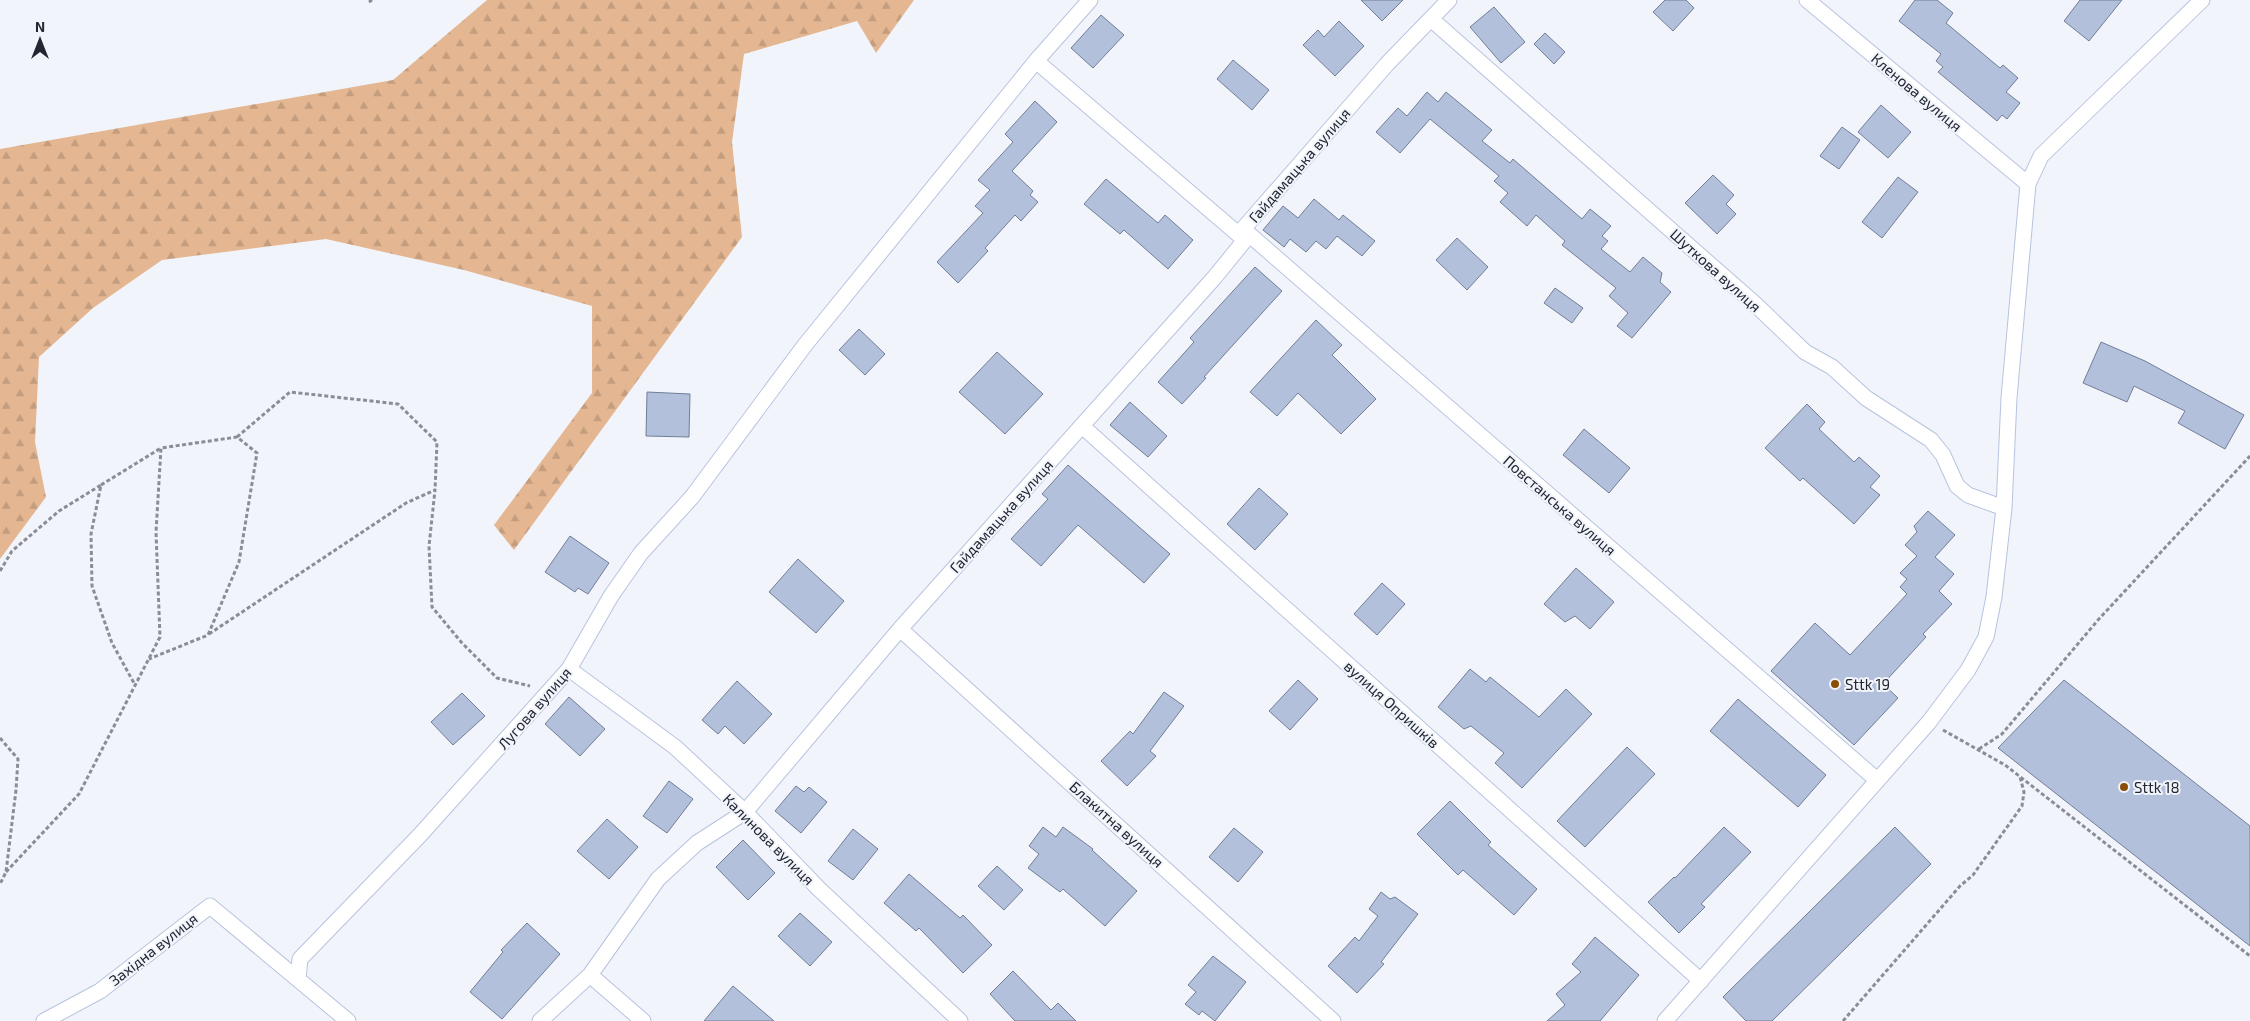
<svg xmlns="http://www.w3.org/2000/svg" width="2250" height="1021" font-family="'Exo 2',sans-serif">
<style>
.forest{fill:url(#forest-firs)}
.building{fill:#b3c0db;stroke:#727e98}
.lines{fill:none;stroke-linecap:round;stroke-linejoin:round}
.street-casing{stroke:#b7c3df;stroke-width:17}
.path{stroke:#8a8d96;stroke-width:3;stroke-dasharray:4 2.5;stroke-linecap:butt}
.street{stroke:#fff;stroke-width:15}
.poi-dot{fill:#894e0a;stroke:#f1f4fa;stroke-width:2}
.labels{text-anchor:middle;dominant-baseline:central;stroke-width:4;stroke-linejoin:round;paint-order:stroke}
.street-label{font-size:15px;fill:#232732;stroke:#f1f4fa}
.poi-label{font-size:15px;fill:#232732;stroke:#f1f4fa;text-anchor:start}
</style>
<defs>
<pattern id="forest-firs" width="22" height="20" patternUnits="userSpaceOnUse" patternTransform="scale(1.25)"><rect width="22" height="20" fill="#e4b792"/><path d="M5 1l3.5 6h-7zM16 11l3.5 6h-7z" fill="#c39d7e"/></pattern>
</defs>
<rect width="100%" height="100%" fill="#f1f4fa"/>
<!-- forest -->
<path class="forest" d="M487 0H914L876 53 857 21 744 54 732 142 742 237 514 550 494 525 592 393V306L464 270 326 239 162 260 93 308 39 357 35 442 46 497 0 559V149L393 80Z"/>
<!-- building -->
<path class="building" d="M1361 0H1403L1382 21Z
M1665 0H1686L1694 8 1673 31 1653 12Z
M1915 0H1937L1953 13 1946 23 2000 68 2003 65 2018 78 2006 92 2020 103 2007 119 2002 115 1997 121 1938 72 1943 67 1936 61 1941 54 1899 21Z
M2080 0H2122L2089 41 2064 21Z
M1494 7 1525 42 1501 63 1470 27Z
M1101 15 1124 35 1093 68 1071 48Z
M1339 21 1364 46 1335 76 1303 45 1318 30 1324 37Z
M1545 33 1565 52 1554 64 1534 44Z
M1233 60 1269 90 1252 110 1217 79Z
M1427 92 1438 102 1446 92 1492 130 1482 141 1510 163 1513 159 1582 219 1590 209 1611 226 1602 236 1608 241 1601 249 1630 272 1643 257 1662 273 1660 282 1671 292 1632 338 1617 326 1628 313 1609 296 1616 288 1562 245 1565 241 1536 215 1527 226 1500 202 1508 193 1494 181 1499 176 1430 119 1400 153 1376 132 1398 108 1407 116Z
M1035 101 1057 122 1012 171 1033 191 1030 195 1038 202 1021 221 1015 215 985 248 988 251 958 283 937 262 983 213 975 206 990 190 978 180 1013 142 1005 134Z
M1881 105 1911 132 1888 158 1858 132Z
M1842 127 1860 140 1839 169 1820 156Z
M1713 175 1734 195 1726 204 1736 214 1717 234 1685 203Z
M1898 177 1918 192 1882 238 1862 222Z
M1106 179 1158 223 1165 215 1193 240 1168 269 1124 230 1120 234 1084 204Z
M1314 199 1339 220 1343 215 1375 241 1362 256 1337 236 1326 249 1316 241 1306 252 1290 239 1284 247 1263 230 1283 206 1298 218Z
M1457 238 1488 267 1467 290 1436 260Z
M1255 267 1282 291 1204 377 1206 378 1182 404 1158 382 1194 342 1190 338Z
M1555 288 1583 308 1572 323 1544 303Z
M1316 320 1342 345 1332 355 1376 399 1341 434 1298 393 1277 416 1250 392Z
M859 329 885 354 865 375 839 350Z
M2101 342 2145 361 2244 415 2225 449 2178 423 2185 411 2134 386 2127 402 2083 383Z
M997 352 1043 394 1005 434 959 392Z
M647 392 690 394 689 437 646 436Z
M1130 402 1167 436 1148 457 1110 425Z
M1807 404 1825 422 1819 429 1854 462 1859 457 1880 476 1870 487 1880 495 1854 524 1803 478 1800 481 1765 448Z
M1584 429 1630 468 1609 493 1563 455Z
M1068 465 1170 554 1144 583 1078 525 1041 566 1011 539 1048 499 1042 494Z
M1259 488 1288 514 1255 550 1227 524Z
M1928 511 1955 535 1935 557 1954 574 1939 591 1952 604 1923 634 1926 637 1883 684 1898 698 1854 745 1771 671 1815 623 1850 655 1907 594 1900 587 1907 579 1900 573 1917 556 1905 545 1917 532 1914 526Z
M570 536 609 563 588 594 578 588 575 592 545 572Z
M798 559 844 601 816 633 769 592Z
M1576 568 1614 602 1590 629 1575 616 1565 622 1544 604Z
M1382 583 1405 604 1377 635 1354 614Z
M1470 669 1486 682 1490 677 1539 717 1566 689 1592 714 1522 788 1495 763 1504 753 1471 726 1464 729 1438 707Z
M1298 680 1318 699 1290 730 1269 711Z
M2064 680 2250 826V946L1998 748Z
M737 681 772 714 744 744 725 726 718 734 702 720Z
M1164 692 1184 706 1150 751 1156 756 1127 786 1101 761 1130 731 1133 734Z
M462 693 485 716 453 745 431 722Z
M569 697 605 729 580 756 545 724Z
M1738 699 1826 775 1798 807 1710 731Z
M1627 747 1655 774 1585 847 1557 821Z
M669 781 693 799 667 833 643 816Z
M796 786 804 792 809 787 827 802 801 833 775 811Z
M1450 801 1491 842 1488 845 1537 889 1514 915 1463 870 1458 875 1417 834Z
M607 819 638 847 609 879 577 851Z
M1043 827 1056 837 1063 827 1093 849 1092 850 1137 891 1105 926 1063 889 1060 892 1028 868 1039 854 1029 846Z
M1724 827 1751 852 1701 904 1705 907 1679 933 1648 902 1674 877 1675 878Z
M1895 827 1931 864 1772 1021H1746L1723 997Z
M1234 828 1263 852 1238 882 1209 857Z
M853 829 878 849 853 880 828 861Z
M743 840 775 873 748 900 716 867Z
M997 866 1023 890 1004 910 978 886Z
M909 874 960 918 963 915 992 945 963 973 919 928 916 931 884 903Z
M1381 892 1390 899 1395 897 1418 914 1381 962 1384 964 1357 993 1328 966 1355 937 1359 941 1378 916 1369 909Z
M800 913 832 942 810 966 778 936Z
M527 923 560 954 502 1019 470 992 503 952 501 950Z
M1595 937 1639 975 1600 1021H1547L1565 1005 1556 994 1581 972 1572 964Z
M1213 956 1246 982 1215 1021 1202 1011 1199 1015 1185 1004 1196 992 1188 985Z
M1013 971 1051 1010 1058 1003 1076 1021H1015L990 994Z
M733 986 774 1021H704Z"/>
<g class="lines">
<!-- street casing -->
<g class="street-casing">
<path id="street" d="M1807 0 2028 184
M1431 19 1755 304 1805 352 1832 367 1866 398 1931 440 1943 455 1957 486 1968 495 2004 508
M1036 61 1090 0
M1243 229 1877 780
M1082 426 1701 981
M900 629 1333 1021
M569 669 675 747 745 812 819 889 960 1021
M590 975 643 1021
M298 979 300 959 420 835 569 669 611 596 641 553 692 497 805 345 1036 61 1245 240
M44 1021 100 991 210 906 348 1021
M540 1021 590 975 658 879 697 843 745 812 900 629 1214 278 1245 240 1243 229 1387 64 1449 0
M1665 1021 1929 722 1968 670 1986 637 1994 597 2004 508 2009 398 2028 184 2041 156 2202 0"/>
</g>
<!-- path -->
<path class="path" d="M369 2 372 0
M237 437 290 392 398 404 437 442 435 490
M101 485 161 448
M0 571 12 551 59 511 101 485 91 534 92 586 112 643 135 685
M209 634 406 503 435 490 429 546 432 607 462 643 497 678 530 686
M1943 730 2005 765 2250 956
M0 738 18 759 16 790 6 872 0 884
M1979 749 2002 734 2098 620 2250 456
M6 872 79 794 160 637 156 532 161 448 237 437 257 453 239 562 208 635 149 659
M1843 1021 1960 886 1973 875 2022 806 2024 792 2020 777"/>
<!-- street -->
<use href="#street" class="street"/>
</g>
<!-- markers -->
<g class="poi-dot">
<circle cx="1835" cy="684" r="5"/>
<circle cx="2124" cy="787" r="5"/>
</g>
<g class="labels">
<!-- street labels -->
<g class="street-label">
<text transform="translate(1917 92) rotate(40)">Кленова вулиця</text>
<text transform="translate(1299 165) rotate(-49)">Гайдамацька вулиця</text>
<text transform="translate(1716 270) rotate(42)">Шуткова вулиця</text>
<text transform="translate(1560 505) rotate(41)">Повстанська вулиця</text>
<text transform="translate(1001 516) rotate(-48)">Гайдамацька вулиця</text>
<text transform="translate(1392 704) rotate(42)">вулиця Опришків</text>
<text transform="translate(534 708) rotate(-49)">Лугова вулиця</text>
<text transform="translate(1117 824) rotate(42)">Блакитна вулиця</text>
<text transform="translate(769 839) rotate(45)">Калинова вулиця</text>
<text transform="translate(153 949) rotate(-38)">Західна вулиця</text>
</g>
<!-- poi labels -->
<g class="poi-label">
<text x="1845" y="684">Sttk 19</text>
<text x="2134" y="787">Sttk 18</text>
</g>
</g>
<!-- north arrow -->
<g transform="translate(40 40)" stroke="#f1f4fa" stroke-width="4" paint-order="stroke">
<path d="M0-4L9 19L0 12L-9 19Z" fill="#232732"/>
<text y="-8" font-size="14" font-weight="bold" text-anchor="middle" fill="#232732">N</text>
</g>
</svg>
